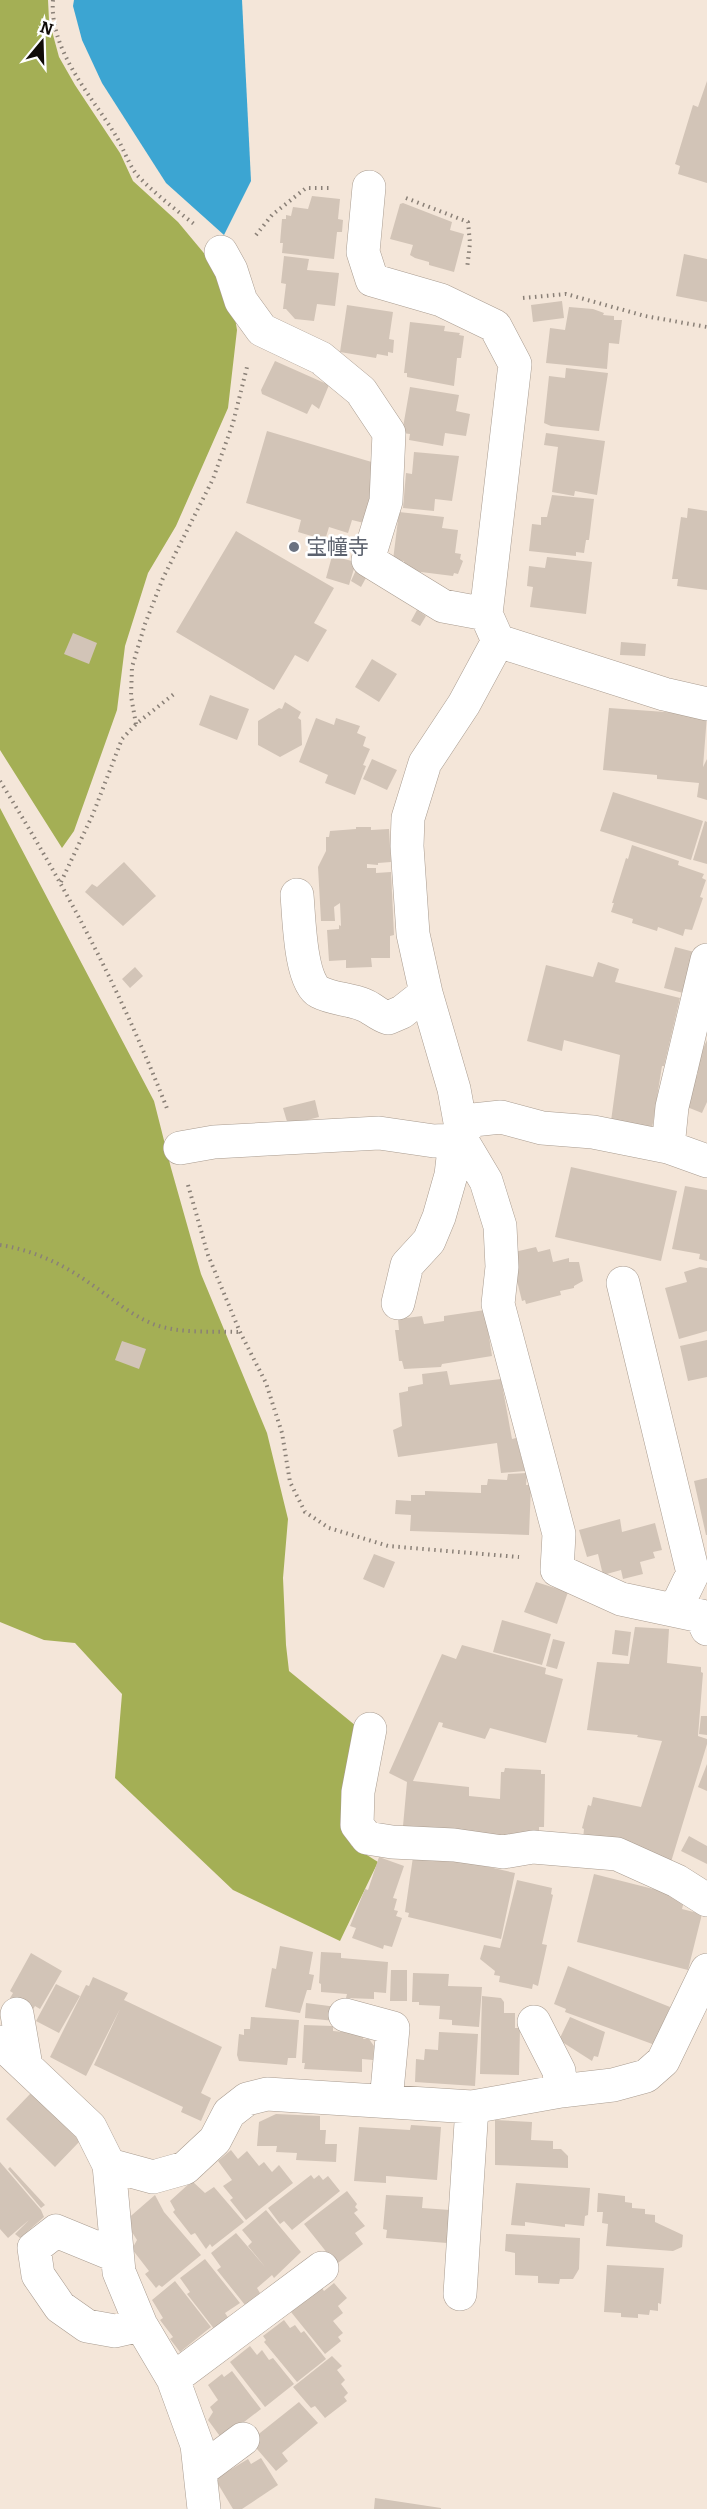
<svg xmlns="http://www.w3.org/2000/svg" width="707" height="2509" font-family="Bitter,'Noto Sans JP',serif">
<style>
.forest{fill:#a4af55}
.water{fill:#3ca5d2}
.building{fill:#d2c4b7}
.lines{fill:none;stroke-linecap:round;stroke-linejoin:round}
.minor-casing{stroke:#a99c90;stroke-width:34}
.path{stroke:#8a8077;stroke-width:4;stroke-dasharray:1.5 4.5;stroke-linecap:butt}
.minor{stroke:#fff;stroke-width:33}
.worship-dot{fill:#6b7280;stroke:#fff;stroke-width:2}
.labels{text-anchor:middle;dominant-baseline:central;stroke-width:5;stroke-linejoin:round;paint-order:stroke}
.worship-label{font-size:21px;fill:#5b616d;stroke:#fff;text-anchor:start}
</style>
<rect width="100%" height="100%" fill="#f4e6d9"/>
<!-- forest -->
<path class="forest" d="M0 0H48L49 20 59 57 75 85 120 153 133 181 178 222 213 264 232 300 237 330 228 408 176 526 148 573 125 646 117 710 74 831 62 848 0 750Z
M0 808 154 1101 171 1168 201 1274 267 1433 288 1519 283 1578 286 1645 289 1671 356 1726 344 1809 351 1845 378 1862 340 1941 233 1890 115 1778 122 1694 75 1643 44 1640 0 1622Z"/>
<!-- water -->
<path class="water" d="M74 0H242L251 181 224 235 166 183 102 83 82 40 73 6Z"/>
<!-- building -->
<path class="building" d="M707 81V183L678 174 680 166 675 164 693 105 698 107Z
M312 196 340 199 338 219 343 220 342 232H337L334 259 282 253 283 243H280L282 219H286V215L291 216 293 207 308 209Z
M403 203 452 222 450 230 464 234 454 272 429 265V262L415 258 410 255 413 245 390 239 400 204Z
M684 254 707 259V302L676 296Z
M284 256 309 259 307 270 339 273 335 306 317 304 314 321 295 319 286 309H283L286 284 281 283Z
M562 301 564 318 533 322 531 305Z
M347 305 393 312 389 339 394 340 393 353 388 352V356L377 354 376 358 340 352Z
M569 307 593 309 604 313 603 315 614 316V320H622L619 344 609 343 607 369 546 363 550 328 565 330Z
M410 322 445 326 444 331 460 333 459 335 464 336 461 358H457L454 386 407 377V373H404Z
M275 361 329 385 319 409 312 404 307 414 262 394 261 390Z
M566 368 608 373 599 431 551 426 544 423 549 376 565 378Z
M410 387 459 395 456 411 470 414 466 436 445 433 443 446 409 440 410 434 402 433Z
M267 431 375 463 377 478 364 523 352 520 348 533 329 527 325 540 298 532 301 520 246 503Z
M546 433 605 441 597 495 575 491 574 496 552 492 558 447 544 445Z
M414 452 459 456 452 501 435 499 434 511 403 508 406 473 412 474Z
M552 495 594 499 589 540H586L584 553 576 552V556L529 551 532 524 541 525V517H547Z
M688 508 707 511V590L677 586 678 579H672L681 517 687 518Z
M399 512 444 517 442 528 458 530 455 553 461 554 460 559 463 561 458 574 454 573 453 576 405 570 404 561 393 560Z
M236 531 334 588 314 623 327 630 308 662 295 655 274 690 176 632Z
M332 556 356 562 349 585 326 578Z
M547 557 592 562 586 614 530 607 533 587 527 586 529 566 545 568Z
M356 570 367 576 361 587 351 581Z
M417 610 426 616 420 626 411 621Z
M73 633 97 643 89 664 64 654Z
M621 642 646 644 645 656 620 655Z
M372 659 397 674 379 702 355 687Z
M210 695 249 709 237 740 199 725Z
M285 702 301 712 298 718 301 720 302 745 280 757 258 745V721L279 708 282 709Z
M609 708 707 715 703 767 707 759V800L697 797 699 783 657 779V775L603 770Z
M316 718 334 725 336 718 360 726 357 733 366 737 363 746 370 749 363 765 366 766 355 795 325 783 328 775 299 762Z
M372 759 397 770 387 790 363 779Z
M613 792 703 821 691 860 600 831Z
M705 821 707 822V864L693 860Z
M356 827H371V830L389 829 391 862 378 863V865L367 864V868H376V873L391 872 394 935 390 936V958H371L372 967 346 968V960L329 961 327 930 339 929V925L341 926 340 903 334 907 335 921H321L318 867 326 851V837H329L330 831 356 829Z
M632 845 679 861 678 865 704 874 702 878 706 880 700 897 703 898 692 930 685 929 683 936 658 927 657 931 632 923 633 919 611 912 614 903H612L626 858 628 859Z
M124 862 156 896 123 926 85 892 92 884 97 887Z
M675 947 698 953 687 994 664 988Z
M598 962 619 969 615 982 680 998 664 1066H662L652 1129 611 1121 620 1055 564 1040 562 1051 527 1041 546 965 593 977Z
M135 967 143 976 130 988 122 979Z
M707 1040V1102L702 1113 687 1107 688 1094 698 1073 693 1071Z
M315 1100 319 1117 288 1125 283 1108Z
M571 1167 677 1191 661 1261 555 1237Z
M685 1186 707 1190V1261L699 1259 700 1254 672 1249Z
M536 1247 538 1252 550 1249 553 1262 569 1258V1262H579L583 1281 574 1286V1288L560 1291 561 1295 526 1304 525 1300 522 1301 510 1253Z
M700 1267 707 1268V1331L679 1339 665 1288 687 1282 684 1272Z
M485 1310 492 1356 442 1364 441 1367 404 1369 402 1361H399L395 1330H399L398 1319 422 1316 424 1324 444 1321V1316Z
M707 1340V1377L688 1381 680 1346Z
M122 1341 146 1349 139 1369 115 1360Z
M447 1371 450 1385 501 1379 512 1439 516 1438 525 1471 501 1473 497 1443 398 1457 393 1430 402 1426 399 1393 408 1391V1387L423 1384 422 1374Z
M527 1473 526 1485H531L529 1535 410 1531 411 1515 395 1514 396 1500 411 1501V1495H425V1491L481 1493V1485H487L488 1479 507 1480 508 1474Z
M707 1478V1535H706L694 1481Z
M620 1519 622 1532 655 1523 662 1550 653 1552 655 1558 640 1562 643 1574 623 1579 621 1570 603 1575 598 1554 587 1557 579 1530Z
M374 1554 395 1562 384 1588 363 1579Z
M536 1582 568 1592 557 1624 524 1612Z
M502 1620 551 1634 542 1665 493 1652Z
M635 1627 669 1629 667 1663 701 1667V1672L703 1673 698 1736 707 1739V1744L671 1862 583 1839 584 1829 582 1828 588 1805 591 1806 593 1797 641 1807 662 1741 637 1737 638 1735 587 1730 597 1662 629 1664Z
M615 1630 631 1632 628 1656 612 1654Z
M553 1639 565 1642 557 1669 546 1666Z
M462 1645 546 1668 545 1674 563 1679 546 1743 490 1728 485 1739 442 1727 443 1723 439 1722 413 1781 469 1787V1796L500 1799 501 1772H504L505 1768 541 1770V1774H545L544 1827H539V1837L500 1836 403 1826 407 1782 389 1773 442 1654 456 1659Z
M701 1716H707V1735L699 1734Z
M707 1764V1791L698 1787Z
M689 1836 707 1846V1864L681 1851Z
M414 1850 515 1873 501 1939 408 1917 409 1913 405 1912Z
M379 1857 404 1866 393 1898 397 1899 394 1910 398 1911 396 1916 402 1918 392 1947 384 1945 383 1949 352 1938 356 1928 350 1926 365 1889 368 1890Z
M594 1874 685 1897 682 1909 702 1914 688 1970 577 1942Z
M517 1880 552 1888 551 1894 553 1895 542 1944 547 1945 538 1986 533 1984 532 1989 499 1982 500 1976 494 1975 495 1971 480 1959 484 1945 500 1948Z
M280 1946 313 1952 309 1974 314 1975 311 1990H307L300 2013 265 2007 272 1968 276 1969Z
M321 1952 341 1953V1958L388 1962 386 1993 374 1992V1999L346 1998 347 1994 321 1992V1984L319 1983Z
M31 1953 62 1971 40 2009 35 2006 31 2013 9 2000 13 1993 10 1991Z
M568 1966 670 2007 655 2045 565 2012 566 2009 554 2004Z
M391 1970H407V2001H390Z
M413 1973 449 1974 448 1986 482 1987 479 2027 452 2025V2020L439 2019 440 2006 419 2005V2002H412Z
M93 1977 128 1993 124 2000 222 2047 201 2093 211 2098 201 2121 181 2112 183 2107 94 2065 120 2009 86 2076 50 2057 86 1985 89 1986Z
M56 1984 80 1996 59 2033 36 2021Z
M482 1996 501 1998 504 2002V2013H515V2028H520L519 2075 480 2074Z
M306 2003 337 2007 335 2021 305 2018Z
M251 2017 299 2020 296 2058H288L287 2065 239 2061 237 2055 239 2034 244 2035V2029H250Z
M570 2017 605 2032 598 2057 594 2056 592 2061 559 2040Z
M304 2025 333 2026V2031L364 2034 363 2039H369L374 2046 373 2060 362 2059V2072L304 2069 305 2063H302Z
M439 2032 478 2034 475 2086 415 2082 416 2059 424 2060 425 2049 438 2050Z
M31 2093 80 2141 55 2167 6 2119Z
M276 2114 320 2116V2130H326L325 2144H337L336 2162 296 2160 297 2153 276 2152 277 2146H257L259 2122Z
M495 2120 532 2122 531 2140 553 2141V2149H561L568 2156V2168L495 2165Z
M411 2125 441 2127 437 2180 386 2176V2183L354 2181 359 2127 410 2130Z
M231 2150 238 2159 247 2151 259 2166 264 2162 272 2172 279 2165 293 2183 246 2220 230 2200 233 2198 223 2186 232 2180 218 2161Z
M0 2162 41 2210 44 2217 20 2238 15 2234 29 2220 8 2238 0 2229Z
M10 2167 45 2205 41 2208 8 2169Z
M311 2175 314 2179 319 2175 323 2180 328 2176 340 2191 292 2230 284 2221 280 2224 268 2208Z
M192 2181 205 2193 214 2187 244 2222 212 2247 210 2244 206 2249 195 2233 191 2235 173 2212 175 2210 170 2201Z
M516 2183 590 2188 588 2215 585 2216 584 2226 565 2224V2227L525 2222V2226L511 2225Z
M347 2191 357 2204 355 2207 358 2210 354 2213 365 2226 355 2233 363 2244 338 2263 334 2258 332 2259 304 2224Z
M598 2193 625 2196V2202L632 2203V2208L645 2209V2214L655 2215V2222L683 2235 682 2247 673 2251 606 2246 608 2224 602 2223 603 2212H597Z
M155 2195 164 2212 201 2255 162 2287 159 2285 156 2288 145 2274 149 2271 132 2249 137 2240 125 2221Z
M386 2195 423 2197 422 2208 450 2210 447 2243 386 2238 387 2230 383 2229Z
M266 2210 301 2252 274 2278 272 2275 257 2288 260 2293 245 2305 217 2270 221 2267 211 2253 236 2233 266 2268 248 2246 252 2242 242 2230Z
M506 2234 580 2238 579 2269 573 2279H560L559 2284 538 2283V2276L515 2275V2253L505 2251Z
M205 2259 240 2303 225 2313 229 2319 215 2330 187 2294 190 2292 180 2278Z
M607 2265 664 2268 661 2304 658 2303V2311L650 2310 649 2315 638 2314V2318L621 2317V2313L604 2312Z
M175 2281 211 2327 180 2352 170 2339 173 2337 160 2320 163 2318 152 2300Z
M334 2283 347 2298 338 2306 343 2313 333 2321 343 2333 338 2337 341 2341 325 2354 291 2312 321 2287 324 2291Z
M284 2320 290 2328 295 2325 301 2333 304 2331 326 2359 297 2382 264 2342 266 2340 263 2336Z
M250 2346 257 2355 262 2350 269 2360 273 2358 294 2384 265 2407 230 2362Z
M332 2356 342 2366 337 2370 345 2380 341 2384 348 2393 344 2397 347 2401 325 2418 315 2406 311 2408 293 2387Z
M232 2371 261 2409 222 2439 208 2420 213 2412 210 2407 218 2400 208 2385 222 2374 224 2377Z
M299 2402 318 2423 282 2453 288 2461 276 2471 250 2441Z
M261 2458 278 2485 242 2509H233L215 2479 248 2459 251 2464Z
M375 2498 441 2508V2509H374Z"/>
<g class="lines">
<!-- minor casing -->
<g class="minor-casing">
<path id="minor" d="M369 187 363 252 372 280 441 300 495 326 515 364 486 614 498 641 664 694 707 704
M221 252 231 270 241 301 262 330 321 358 361 391 389 433 386 501 368 560 443 606 486 614
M498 641 464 704 425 763 408 818 407 846 413 934 426 993 454 1089 464 1144 486 1181 500 1226 502 1267 498 1304 559 1534 557 1570 621 1599 701 1616 707 1629
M297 895C299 916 300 982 319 992 332 999 350 999 364 1005 372 1008 378 1015 388 1018L402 1012 426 993
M668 1147 672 1107 707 960
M180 1148 214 1142 379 1133 434 1141 455 1140 473 1120 501 1117 542 1128 593 1132 668 1147 707 1161
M623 1283 693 1573 675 1610
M398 1303 407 1265 429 1241 439 1217 451 1175 455 1140
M370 1729 358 1792 357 1825 367 1838 392 1842 454 1845 503 1852 533 1847 617 1854 677 1881 707 1900
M17 2014 26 2066
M345 2015 393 2028 386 2101
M534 2022 559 2071 561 2091
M0 2042 90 2127 109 2165 119 2272 141 2325 173 2379 197 2445 204 2509
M109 2165 153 2177 185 2168 215 2140 229 2113 247 2099 267 2094 472 2107 561 2091 613 2085 646 2076 663 2061 707 1970
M117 2256 56 2231 34 2248 38 2275 60 2307 87 2326 115 2331 141 2325
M460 2294 472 2107
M173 2379 322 2268
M200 2471 243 2439"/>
</g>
<!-- path -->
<path class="path" d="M53 0C49 50 91 95 116 136 124 149 128 164 138 176 155 194 175 209 194 224
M406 198 468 222 470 243 467 269
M256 235 272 215 306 188H331
M523 298 566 294 645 316 707 327
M136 724 131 696 132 667 145 624 163 578 213 479 233 423 247 367
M0 781C67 889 122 993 168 1111
M61 882 93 814 122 739 136 724 174 694
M188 1185 208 1255 240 1332 266 1383 282 1433 290 1482 305 1512 329 1528 388 1546 519 1557
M0 1245C32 1250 61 1263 88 1282 109 1296 129 1314 153 1324 179 1334 212 1331 240 1332"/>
<!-- minor -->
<use href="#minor" class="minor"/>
</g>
<!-- markers -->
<circle class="worship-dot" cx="294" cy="547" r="6"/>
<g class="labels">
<!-- worship labels -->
<g class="worship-label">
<text x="306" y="547">宝幢寺</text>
</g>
</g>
<!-- north arrow -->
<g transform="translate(42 42) rotate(19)" stroke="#ffffff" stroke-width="4.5" paint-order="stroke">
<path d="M0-4.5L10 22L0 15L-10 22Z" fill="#100b07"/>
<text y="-9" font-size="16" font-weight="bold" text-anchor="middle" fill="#100b07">N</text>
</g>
</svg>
